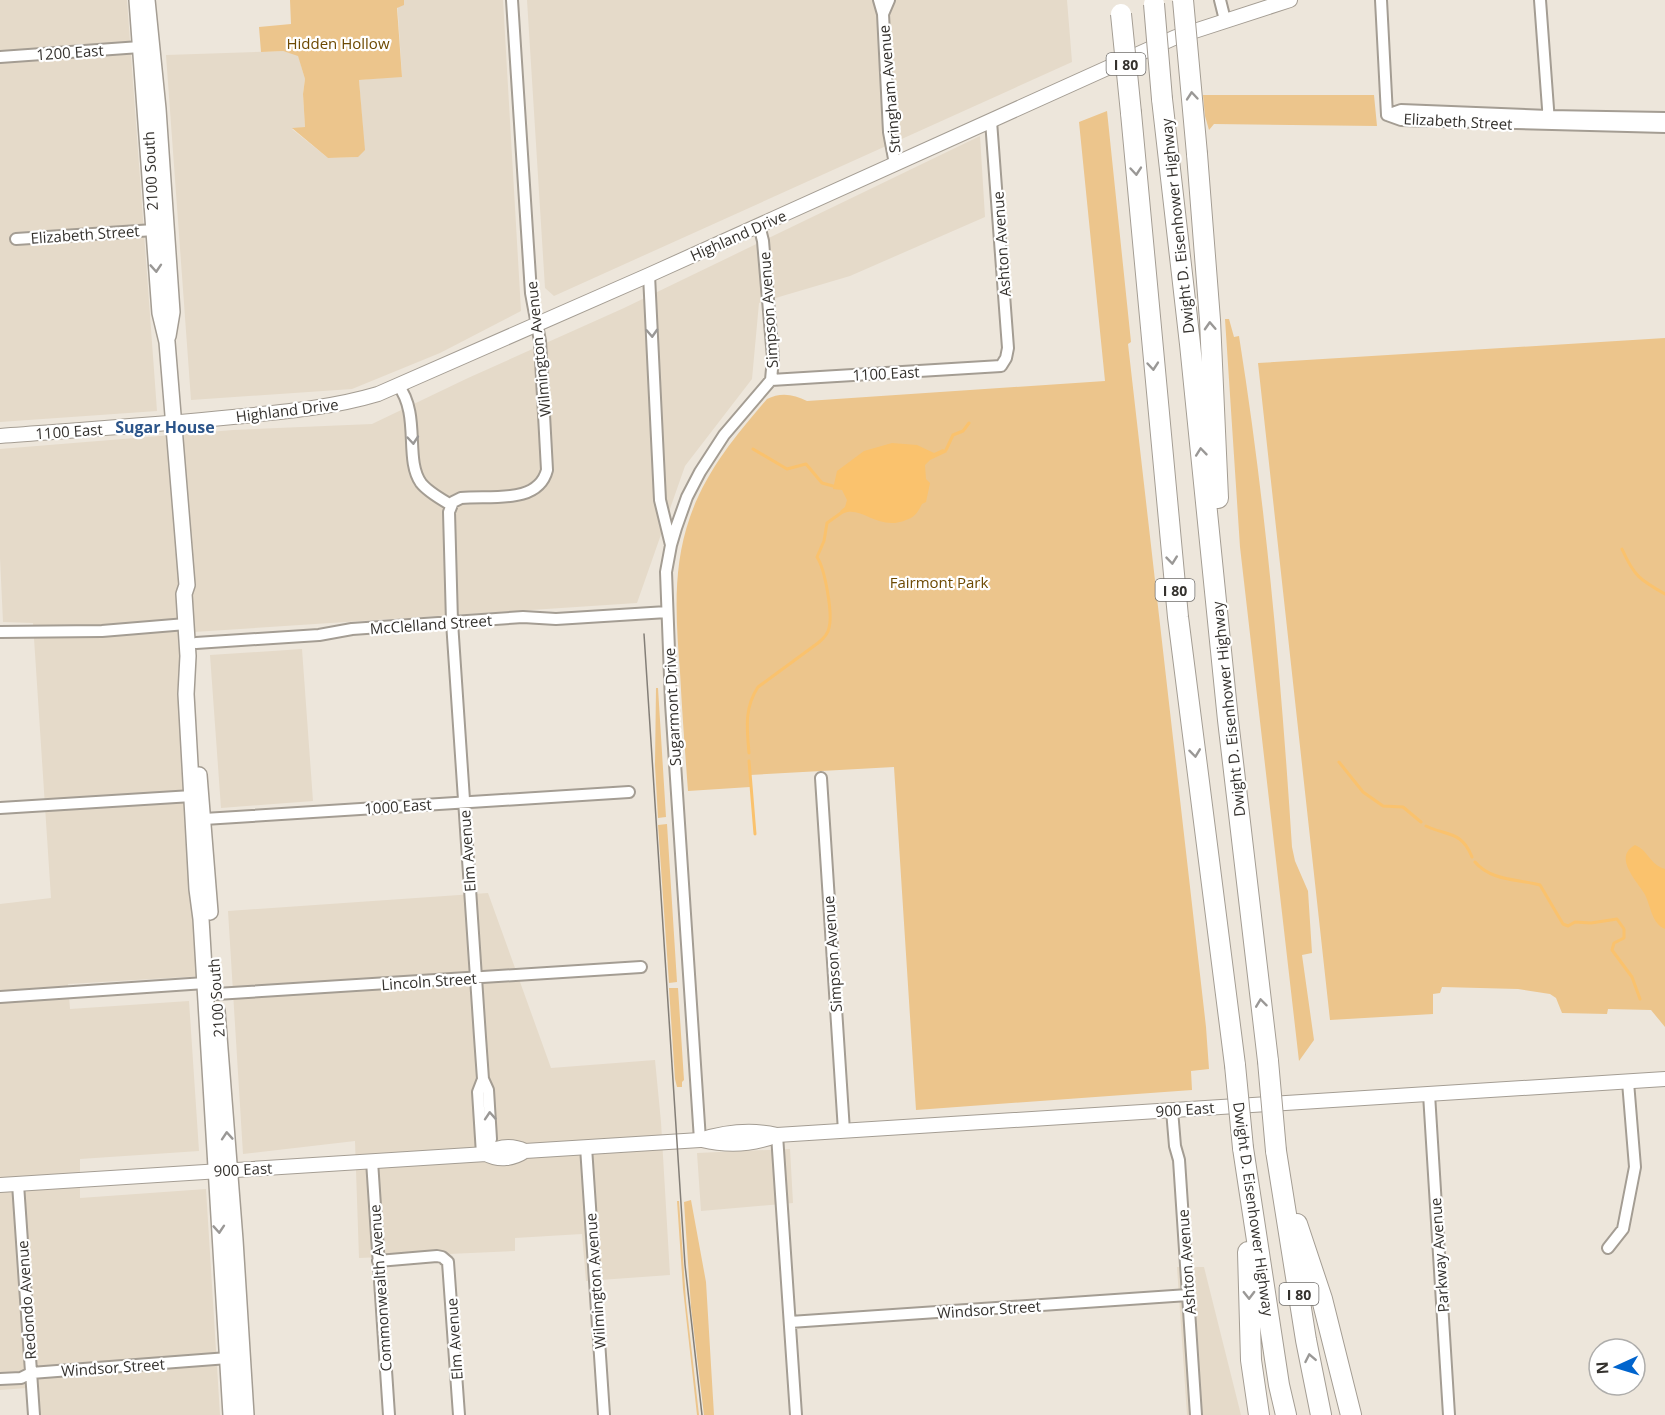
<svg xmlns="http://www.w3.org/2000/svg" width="1665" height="1415" font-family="'Open Sans',sans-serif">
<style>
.built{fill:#e5dac9}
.green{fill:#ecc58c}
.water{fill:#fac26d}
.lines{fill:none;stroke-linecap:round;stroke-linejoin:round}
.stream{stroke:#fac26d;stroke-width:3}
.minor-casing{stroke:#a49d93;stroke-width:14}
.tertiary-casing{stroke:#a49d93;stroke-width:16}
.secondary-casing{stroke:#a49d93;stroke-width:18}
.motorway-casing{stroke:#a49d93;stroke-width:22}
.minor{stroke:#fff;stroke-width:10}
.tertiary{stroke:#fff;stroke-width:14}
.secondary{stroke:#fff;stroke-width:15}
.motorway{stroke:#fff;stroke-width:20}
.tram{stroke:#837e77;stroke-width:1.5}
.motorway-bridge-casing{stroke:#a49d93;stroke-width:22;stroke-linecap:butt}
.motorway-bridge{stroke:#fff;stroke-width:20}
.oneway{stroke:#9a9896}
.labels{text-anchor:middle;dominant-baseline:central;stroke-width:4.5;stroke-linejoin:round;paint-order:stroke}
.shield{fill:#fff;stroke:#716f6c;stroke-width:1.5}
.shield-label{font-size:14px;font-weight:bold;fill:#34312d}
.park-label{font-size:15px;fill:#6d4902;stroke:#fff}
.street-label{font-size:15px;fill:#34312d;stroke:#fff}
.neighbourhood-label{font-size:16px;font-weight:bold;fill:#2b5489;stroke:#fff}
</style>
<rect width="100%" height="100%" fill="#ede6db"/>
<!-- built -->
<path class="built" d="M0 0H127L157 411 0 422Z
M397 0H503L521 311 440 353 352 389 191 400 166 55 283 51 298 55 305 79 303 94 305 127 292 129 328 158 357 157 363 131 359 80 402 76Z
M527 0H1067L1072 62 554 296 545 288Z
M980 136 985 217 850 276 759 303 752 379 685 466 637 603 178 633 189 828 202 976 68 984 70 1009 189 1001 199 1151 80 1159V1198L206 1189 220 1415H29L27 1388 0 1390V904L51 898 33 623 3 622 0 558V449L233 430 372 424 468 378 624 308Z
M302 649 313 801 221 808 210 655Z
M488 893 551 1068 655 1060 661 1122 670 1275 586 1281 582 1234 515 1238V1251L359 1258 355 1141 243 1154 228 911Z
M790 1149 793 1203 701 1211 697 1153Z
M1177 1267H1204L1241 1415H1187Z"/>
<!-- green -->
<path class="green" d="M290 0H404V5L397 8 402 77 359 80 365 150 358 157 328 158 292 128 305 127 303 94 305 79 298 56 283 51 261 52 259 27 291 24Z
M1203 95H1374L1377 126 1214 124 1209 130 1205 116Z
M1107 111 1131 342 1128 344 1206 1027 1209 1069 1191 1071 1192 1090 916 1110 894 767 750 775V787L688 791C685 751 682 711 680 672 676 620 672 568 690 517 706 471 736 435 767 399 780 392 794 394 807 401L1105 381 1079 122Z
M1225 319H1229L1234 337 1239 336C1266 505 1281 676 1292 847L1295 861 1308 891 1312 953 1302 955 1314 1040 1299 1061 1240 547Z
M1665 338V1027L1651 1010 1608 1009 1607 1014 1562 1013 1556 998 1550 994 1518 989 1442 987 1440 993 1433 994V1014L1330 1020 1258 363Z
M656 688H658L666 817 658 818 655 765Z
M667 824 677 982 669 983 658 825Z
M669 988H678L684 1080 682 1082V1087H677L675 1079Z
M691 1200 706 1282 714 1415H704L691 1307 684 1202Z
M677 1201H679L686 1301 699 1415H697L683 1289Z"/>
<!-- water -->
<path class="water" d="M892 443 917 445 934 453 943 449 947 452 930 460 925 465 926 479 930 483 926 502 922 504C918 512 915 517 906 520 878 532 861 504 842 514L840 511 845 507 847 500 842 490 833 489 837 471 864 451Z
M1635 845C1649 851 1649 864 1665 869V929C1651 923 1651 905 1644 893 1636 880 1613 857 1635 845Z"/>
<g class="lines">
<!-- stream -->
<path class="stream" d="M753 449 787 469 806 464 822 483 833 486
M946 450 953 435 963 431 969 423
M1622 549C1634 576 1640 580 1665 594
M749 753C747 729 744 708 758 687L818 643C823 639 828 634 829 628 833 614 825 569 817 557L824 541 827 523 841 513
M749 761 755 834
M1339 762 1363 792 1383 806 1403 807 1421 822
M1426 826C1447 836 1462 831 1472 857
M1475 862C1491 881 1518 879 1540 885L1563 924 1568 926 1575 922 1591 923 1617 919 1624 929V938L1614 943 1612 950 1632 977 1640 999"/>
<!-- minor casing -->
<g class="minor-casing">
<path id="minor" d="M879 0 883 14 889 132 895 164
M1220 0 1225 20
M1381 0 1387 115
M1540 0 1549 122
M883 14 889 0
M0 57 140 47
M1387 115 1401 120 1665 127
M1387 115 1401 110 1548 116 1665 118
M16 239 154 230
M649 275 660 500 671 545
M771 380 1001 366 1006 358 1008 348 991 121
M398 385C421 415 404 459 421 483 428 492 441 499 451 505
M0 632 102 631 186 624
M196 643 319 635 352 629 523 617 556 619 667 612
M821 778 844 1131
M0 808 192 796
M204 819 629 792
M216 994 641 967
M0 997 205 983
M1429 1094 1449 1415
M1172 1110 1175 1146 1179 1160 1196 1415
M777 1135 796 1415
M700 1140 671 703 666 572 671 545 676 528 687 497 700 472 724 435 771 380 773 358 763 241 759 225
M586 1147 604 1415
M482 1154 478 1092 483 1079
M486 1154 491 1139 488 1090 483 1079 480 1037 452 622 449 512 453 502 461 498C490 495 538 505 547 470L540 341 531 293 512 0
M372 1161 389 1415
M18 1184 34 1415
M1608 1248 1623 1229 1635 1167 1628 1082
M378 1261 437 1256 442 1257 448 1262 459 1415
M790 1322 1188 1295
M0 1379 21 1378 31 1373 228 1358"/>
</g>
<!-- tertiary casing -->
<g class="tertiary-casing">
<path id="tertiary" d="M0 436C78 430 155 425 233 417 282 412 331 408 378 394L649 275 1176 37 1290 0
M702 1140C727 1146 753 1145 777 1135
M486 1154C499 1161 513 1159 525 1151L700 1140C725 1132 751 1129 777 1135L1665 1079
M0 1185 486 1154C499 1146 512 1145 525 1151"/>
</g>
<!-- secondary casing -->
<g class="secondary-casing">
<path id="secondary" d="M137 0 160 313 167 342 187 585 184 594 188 656 186 694 189 747 197 889 201 919 231 1415
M147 0 158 109 172 312 168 336
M199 775 210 912
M217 1011 235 1240 246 1415"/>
</g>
<!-- motorway casing -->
<g class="motorway-casing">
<path id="motorway" d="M1162 99 1190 344 1228 720 1268 1061
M1131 113 1178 617 1235 1065
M1197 154 1210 320 1218 498
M1243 1148 1279 1385 1286 1415
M1276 1151 1306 1340 1321 1415
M1297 1224 1322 1299 1351 1415
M1248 1252 1251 1360 1259 1415"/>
</g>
<!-- minor -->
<use href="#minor" class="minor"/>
<!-- tertiary -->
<use href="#tertiary" class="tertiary"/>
<!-- secondary -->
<use href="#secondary" class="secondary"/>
<!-- motorway -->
<use href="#motorway" class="motorway"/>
<!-- tram -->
<path class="tram" d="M644 634 685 1265 702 1415"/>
<!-- motorway-bridge casing -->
<g class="motorway-bridge-casing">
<path id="motorway-bridge" d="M1183 0 1197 154
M1154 4 1162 99
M1121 14 1131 113
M1268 1061 1276 1151
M1235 1065 1243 1148"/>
</g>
<!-- motorway-bridge -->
<use href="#motorway-bridge" class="motorway-bridge"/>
</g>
<!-- one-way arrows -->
<defs><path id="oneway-chevron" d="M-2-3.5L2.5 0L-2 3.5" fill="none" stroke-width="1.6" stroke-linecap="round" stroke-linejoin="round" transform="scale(1.5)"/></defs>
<g class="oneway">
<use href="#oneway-chevron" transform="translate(1192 96) rotate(-95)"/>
<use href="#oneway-chevron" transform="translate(1136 171) rotate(85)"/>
<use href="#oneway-chevron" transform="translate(156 268) rotate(86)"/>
<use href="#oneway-chevron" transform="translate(1210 326) rotate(-93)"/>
<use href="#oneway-chevron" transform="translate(652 333) rotate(87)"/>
<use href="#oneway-chevron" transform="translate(1153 366) rotate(85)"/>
<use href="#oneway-chevron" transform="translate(413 440) rotate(85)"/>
<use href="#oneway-chevron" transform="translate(1201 452) rotate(-96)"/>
<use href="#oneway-chevron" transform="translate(1172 560) rotate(84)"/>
<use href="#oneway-chevron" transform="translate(1195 753) rotate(83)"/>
<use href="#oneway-chevron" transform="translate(1261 1003) rotate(-97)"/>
<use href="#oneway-chevron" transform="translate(490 1116) rotate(-94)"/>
<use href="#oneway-chevron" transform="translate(227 1136) rotate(-94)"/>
<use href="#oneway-chevron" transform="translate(219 1229) rotate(86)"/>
<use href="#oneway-chevron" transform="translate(1249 1295) rotate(89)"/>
<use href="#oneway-chevron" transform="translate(1310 1358) rotate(-101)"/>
</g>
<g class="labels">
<!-- shield labels -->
<g class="shield">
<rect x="1106.5" y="53" width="39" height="22" rx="4.5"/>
<rect x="1155.5" y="579" width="39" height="22" rx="4.5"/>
<rect x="1279.5" y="1283" width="39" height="22" rx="4.5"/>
</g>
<g class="shield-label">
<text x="1126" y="64">I 80</text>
<text x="1175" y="590">I 80</text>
<text x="1299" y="1294">I 80</text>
</g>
<!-- park labels -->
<g class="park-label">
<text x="338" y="43">Hidden Hollow</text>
<text x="939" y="582">Fairmont Park</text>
</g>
<!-- street labels -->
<g class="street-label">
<text transform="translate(70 52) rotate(-4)">1200 East</text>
<text transform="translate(889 89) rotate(-95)">Stringham Avenue</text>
<text transform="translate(1458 121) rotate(3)">Elizabeth Street</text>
<text transform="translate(150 171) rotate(-93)">2100 South</text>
<text transform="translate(1177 226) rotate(-96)">Dwight D. Eisenhower Highway</text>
<text transform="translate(85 234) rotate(-4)">Elizabeth Street</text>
<text transform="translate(738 235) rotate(-24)">Highland Drive</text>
<text transform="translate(1001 244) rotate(-94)">Ashton Avenue</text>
<text transform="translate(768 310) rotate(-94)">Simpson Avenue</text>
<text transform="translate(538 349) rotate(-96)">Wilmington Avenue</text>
<text transform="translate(886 373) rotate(-3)">1100 East</text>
<text transform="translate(287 410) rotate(-7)">Highland Drive</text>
<text transform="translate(69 431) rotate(-4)">1100 East</text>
<text transform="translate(431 624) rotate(-4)">McClelland Street</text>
<text transform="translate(672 707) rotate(-93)">Sugarmont Drive</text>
<text transform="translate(1228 709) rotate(-96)">Dwight D. Eisenhower Highway</text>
<text transform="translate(398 806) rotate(-4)">1000 East</text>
<text transform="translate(467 851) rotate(-94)">Elm Avenue</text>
<text transform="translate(832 954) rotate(-94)">Simpson Avenue</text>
<text transform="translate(429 981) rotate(-4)">Lincoln Street</text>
<text transform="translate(216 998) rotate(-94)">2100 South</text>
<text transform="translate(1185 1109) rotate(-4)">900 East</text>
<text transform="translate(243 1169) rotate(-3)">900 East</text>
<text transform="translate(1254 1209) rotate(82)">Dwight D. Eisenhower Highway</text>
<text transform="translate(1439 1255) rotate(-94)">Parkway Avenue</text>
<text transform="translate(1186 1262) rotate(-94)">Ashton Avenue</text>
<text transform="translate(595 1281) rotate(-94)">Wilmington Avenue</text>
<text transform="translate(380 1288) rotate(-94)">Commonwealth Avenue</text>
<text transform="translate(26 1300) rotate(-94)">Redondo Avenue</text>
<text transform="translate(989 1309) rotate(-4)">Windsor Street</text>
<text transform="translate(454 1339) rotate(-94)">Elm Avenue</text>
<text transform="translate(113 1367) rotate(-4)">Windsor Street</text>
</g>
<!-- neighbourhood labels -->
<g class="neighbourhood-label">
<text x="165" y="427">Sugar House</text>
</g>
</g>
<!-- north arrow -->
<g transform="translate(1617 1367) rotate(266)"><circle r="28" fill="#ffffff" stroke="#aeadab" stroke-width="1.5"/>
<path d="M0-4.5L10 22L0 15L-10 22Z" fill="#0064cd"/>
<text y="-9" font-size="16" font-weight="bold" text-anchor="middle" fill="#34312d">N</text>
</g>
</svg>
